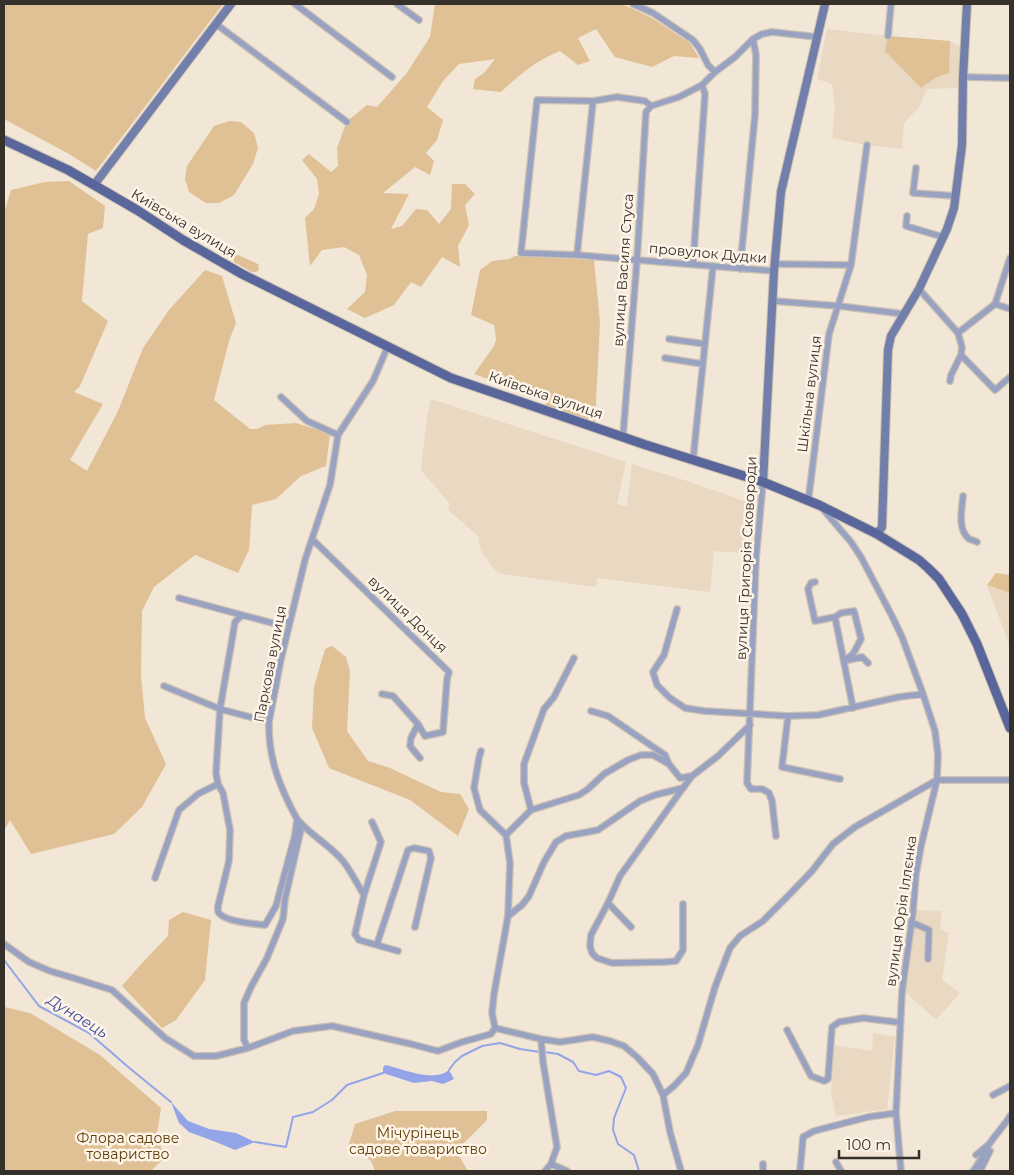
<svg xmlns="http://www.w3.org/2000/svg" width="1014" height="1175" font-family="Montserrat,sans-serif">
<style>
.built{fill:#e9d8c2}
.green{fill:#e0c095}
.water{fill:#93a4e8}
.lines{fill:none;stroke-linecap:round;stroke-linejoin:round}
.stream{stroke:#93a4e8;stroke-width:2}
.street-casing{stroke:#ccc2b4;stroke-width:8}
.secondary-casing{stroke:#ccc2b4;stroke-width:10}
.primary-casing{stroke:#ccc2b4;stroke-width:11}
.street{stroke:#99a2c0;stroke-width:5.5}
.secondary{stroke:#737fab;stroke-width:8}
.primary{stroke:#59669b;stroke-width:9}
.labels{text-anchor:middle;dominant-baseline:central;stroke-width:5;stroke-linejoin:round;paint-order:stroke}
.street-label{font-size:14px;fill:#35302a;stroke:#fef4e7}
.park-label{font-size:14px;fill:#5f3f08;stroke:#fef4e7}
.water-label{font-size:15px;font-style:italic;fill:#3e4c9c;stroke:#fef4e7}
</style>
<rect width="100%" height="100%" fill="#f2e6d6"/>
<!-- built -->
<path class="built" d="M827 29 888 36 950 41 961 47 958 88 927 89 919 107 904 123 902 149 867 145 832 138 835 106 832 84 817 79Z
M431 399 626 462 617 504 627 506 632 464 687 481 747 502 744 527 743 553 714 551 710 592 597 578 596 587 502 574 494 569 480 549 478 536 448 510 450 504 421 470 427 418Z
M996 573 1010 576V647L987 585Z
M913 910 942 911 940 929 949 933 942 980 960 993 936 1020 904 991Z
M873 1033 895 1037 887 1109 836 1116 831 1093 835 1045 872 1051Z"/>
<!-- green -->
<path class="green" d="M4 4H223L96 171 69 154 4 119Z
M435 4H622L652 18 690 43 699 58 674 56 652 67 615 57 596 29 578 38 590 61 578 65 560 51C537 60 519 75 501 92L473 89 475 79 484 73 495 59 459 64 443 81 427 107 443 120 437 140 426 153 434 161 430 175 415 167 383 193 409 194 391 229 402 226 416 209 427 210 439 224 451 209 452 184H465L475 194 465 205 469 225 458 246 460 267 442 257 421 287 411 282 394 305 365 318 347 309 365 292 367 275 359 255 344 247 322 250 310 266 305 218 314 209 319 194 317 179 302 160 309 154 331 172 338 166 337 148 345 126 350 119 367 105 377 107 406 74 430 37Z
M888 36 950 41 949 73 935 78 921 88 885 51Z
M229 121 241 122 254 133 258 148 253 164 234 195 219 203H206L189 192 185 179 187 166 214 126Z
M69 181 105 206 103 228 88 234 82 301 108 321 80 386 74 392 103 404 70 460 87 471 118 411 143 348 169 310 205 270 222 276 236 323 229 341 214 400 250 429H257L265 425 296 423 330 434 326 466 301 476 276 499 252 505 249 550 238 573 195 555 154 587 142 611 141 675 145 718 166 764 142 807 114 834 31 854 10 820 4 831V213L11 190 45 182Z
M238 255 258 264 259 270 256 272H252L234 262V259L235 256Z
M515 256 594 260 600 322 595 422 545 405 547 401 530 394 532 390 528 388 526 392 474 374 494 346 496 339 494 325 471 315 480 270 492 261 509 259Z
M996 573 1010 575V593L987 585Z
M332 646 346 657 350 671 347 731 368 761 390 768 441 792 460 794 469 809 458 836 410 800 329 768 312 728 314 687 325 649Z
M183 912 211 920 205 980 176 1020 162 1028 122 986 141 964 168 936 169 920Z
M4 1007 30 1013 100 1055 161 1108 157 1134 164 1158 151 1171H4Z
M395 1111H487V1120L456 1151 468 1171H375L371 1161 349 1144 355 1124Z"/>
<!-- water -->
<path class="water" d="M385 1065C404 1069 433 1083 449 1070L454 1079 443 1084 432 1081 414 1083 383 1073V1068Z
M171 1102 188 1121 209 1129 236 1133 255 1142 235 1150 216 1142 189 1132 179 1123Z"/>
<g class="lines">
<!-- stream -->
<path class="stream" d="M4 960 39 1006 89 1033 127 1066 171 1102
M544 1052 558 1054 573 1062 579 1071 596 1075 609 1071 621 1077 626 1088 614 1118 613 1130 618 1144 634 1155 639 1171
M449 1070 455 1062 462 1056 482 1046 500 1043 520 1049 540 1052
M255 1142 286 1147 293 1117 313 1112 332 1100 347 1085 383 1073"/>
<!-- street casing -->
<g class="street-casing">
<path id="street" d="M295 4 392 77
M397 4 419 20
M633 4 653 13 693 40 700 49 708 65 715 72
M216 24 347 122
M888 36 891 4
M963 77 1010 78
M916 168 913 193 956 196
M907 216 906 226 943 237
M577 255 593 101
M693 264 705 94 702 85
M775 264 851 265
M740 269 755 115 756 55 753 39
M774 271 637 260 577 255 521 253 537 100 593 101 617 97 645 101 651 106 679 97 702 85 715 72 735 57 753 39 762 34 772 32 817 37
M919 289 958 333 962 347 961 355 951 375 950 381
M773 301 839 306 904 314
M995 304 1010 258
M995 304 1010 309
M958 333 995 304
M669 339 705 344
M961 355 995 390 1010 377
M665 358 703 364
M281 397 307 421 338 435
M623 436 637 260 646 112 651 106
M693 460 713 266
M763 482 756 558 747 783 751 789H762L769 793 772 801 776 836
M963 496C962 509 957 529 969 539 972 540 975 541 977 542
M806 500 809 495 829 334 851 265 867 145
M821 507 851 542 861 557 892 616 902 637 923 694 935 731 938 755 937 780 921 846 916 874 913 912 902 992 896 1113 901 1171
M312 539 449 672 447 679 443 732 425 736 418 724 393 696 382 694
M815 582 811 583 808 589 815 621 835 617 841 613 854 611 861 639 853 654 844 661 862 657 868 663
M179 598 242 615
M677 609 664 655 653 672 657 685 670 698 685 708 704 711 788 716 818 715 899 697 923 694
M835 617 853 708
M291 618 283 622 276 624 242 615 235 622 220 709 216 773 218 784 223 793 230 830 229 861 218 906C218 910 217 912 220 914 227 922 255 924 265 925L276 906 295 835 297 819
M164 686 220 709 269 722
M591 711 608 716 665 755 669 764 680 778 692 776
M788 716 782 767 840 779
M418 724 411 738 410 746 420 758
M481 751 479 758 474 788 480 810 506 835
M531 810 524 783V764L544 709 554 697 574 658
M372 822 381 842 364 895 355 934 359 940 398 951
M155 878 179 810 198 794 218 784
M364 895C357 884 351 871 343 861 330 845 310 835 297 819 280 788 268 758 269 722L281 659 305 560 330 485 338 435 373 381 388 346
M683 904V950L676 961 665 962 612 963 597 958 592 953 590 946 591 935 608 903 620 876 683 788 692 776 718 756 750 725
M608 905V903L631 927
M508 916 522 905 529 896 544 862 556 842 566 836 598 830 640 801 655 795 683 788
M911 922 929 930 928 959
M4 944 29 962 50 971 80 980 112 990 165 1038 194 1056H216L248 1048 293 1031 332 1026 411 1044 438 1051 462 1042 491 1034 495 1028 541 1039 560 1042 593 1037 610 1041 624 1046 637 1057 653 1074 663 1095 670 1132 681 1171
M377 944 408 850 414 848 429 851 431 858 415 927
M495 1028 492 1013 494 994 508 916 510 863 506 835 531 810 579 795 588 789 604 774 628 760 641 755H653L669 764
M787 1030 811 1076 824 1081 828 1079 832 1027 839 1022 863 1018 896 1022
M541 1039 543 1062 557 1147 551 1164
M248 1048 244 1040V1003L251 987 267 958 283 919 285 899 302 825
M663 1095 674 1086 686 1073 698 1045 715 987 730 948 740 936 763 921 788 896 812 871 833 844 855 827 937 780H1010
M993 1095 1010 1086
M976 1155 988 1145
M836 1162 841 1171
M545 1171 551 1164 567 1171
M763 1171V1164
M800 1171 803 1137 814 1131 868 1117 896 1113
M973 1171C980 1163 984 1152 990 1143 996 1134 1004 1126 1010 1116
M980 1171 990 1151"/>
</g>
<!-- secondary casing -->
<g class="secondary-casing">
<path id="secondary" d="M94 185 231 4
M763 482 774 271 781 192 825 4
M877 534 882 527 888 350 891 336 919 289 947 229 954 208 962 145 963 77 967 4"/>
</g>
<!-- primary casing -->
<g class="primary-casing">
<path id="primary" d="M4 140 68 170 94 185 137 210 183 240 242 274 451 378 646 445 763 482 819 505 877 534 919 560 928 568 939 579 962 614 977 644 1010 728"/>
</g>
<!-- street -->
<use href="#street" class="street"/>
<!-- secondary -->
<use href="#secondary" class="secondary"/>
<!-- primary -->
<use href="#primary" class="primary"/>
</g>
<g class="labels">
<!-- street labels -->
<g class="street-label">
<text transform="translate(184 223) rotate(31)">Київська вулиця</text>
<text transform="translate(708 253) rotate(5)">провулок Дудки</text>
<text transform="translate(623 270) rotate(-86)">вулиця Василя Стуса</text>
<text transform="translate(809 394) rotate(-83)">Шкільна вулиця</text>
<text transform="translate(546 395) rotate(19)">Київська вулиця</text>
<text transform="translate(746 558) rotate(-87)">вулиця Григорія Сковороди</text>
<text transform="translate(408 614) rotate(44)">вулиця Донця</text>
<text transform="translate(270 664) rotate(-79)">Паркова вулиця</text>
<text transform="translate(901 911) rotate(-82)">вулиця Юрія Іллєнка</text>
</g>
<!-- park labels -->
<g class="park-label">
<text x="418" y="1133">Мічурінець<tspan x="418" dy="16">садове товариство</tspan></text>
<text x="128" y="1138">Флора садове<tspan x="128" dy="16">товариство</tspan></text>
</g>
<!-- water labels -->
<g class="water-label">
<text transform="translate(78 1016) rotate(32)">Дунаець</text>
</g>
</g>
<!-- border -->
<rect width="1014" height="1175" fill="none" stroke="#35302a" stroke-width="10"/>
<!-- scale -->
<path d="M839 1150v8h80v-8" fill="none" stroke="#35302a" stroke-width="2.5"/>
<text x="846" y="1150" font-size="15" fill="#35302a" stroke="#fef4e7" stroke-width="4" paint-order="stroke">100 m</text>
</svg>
